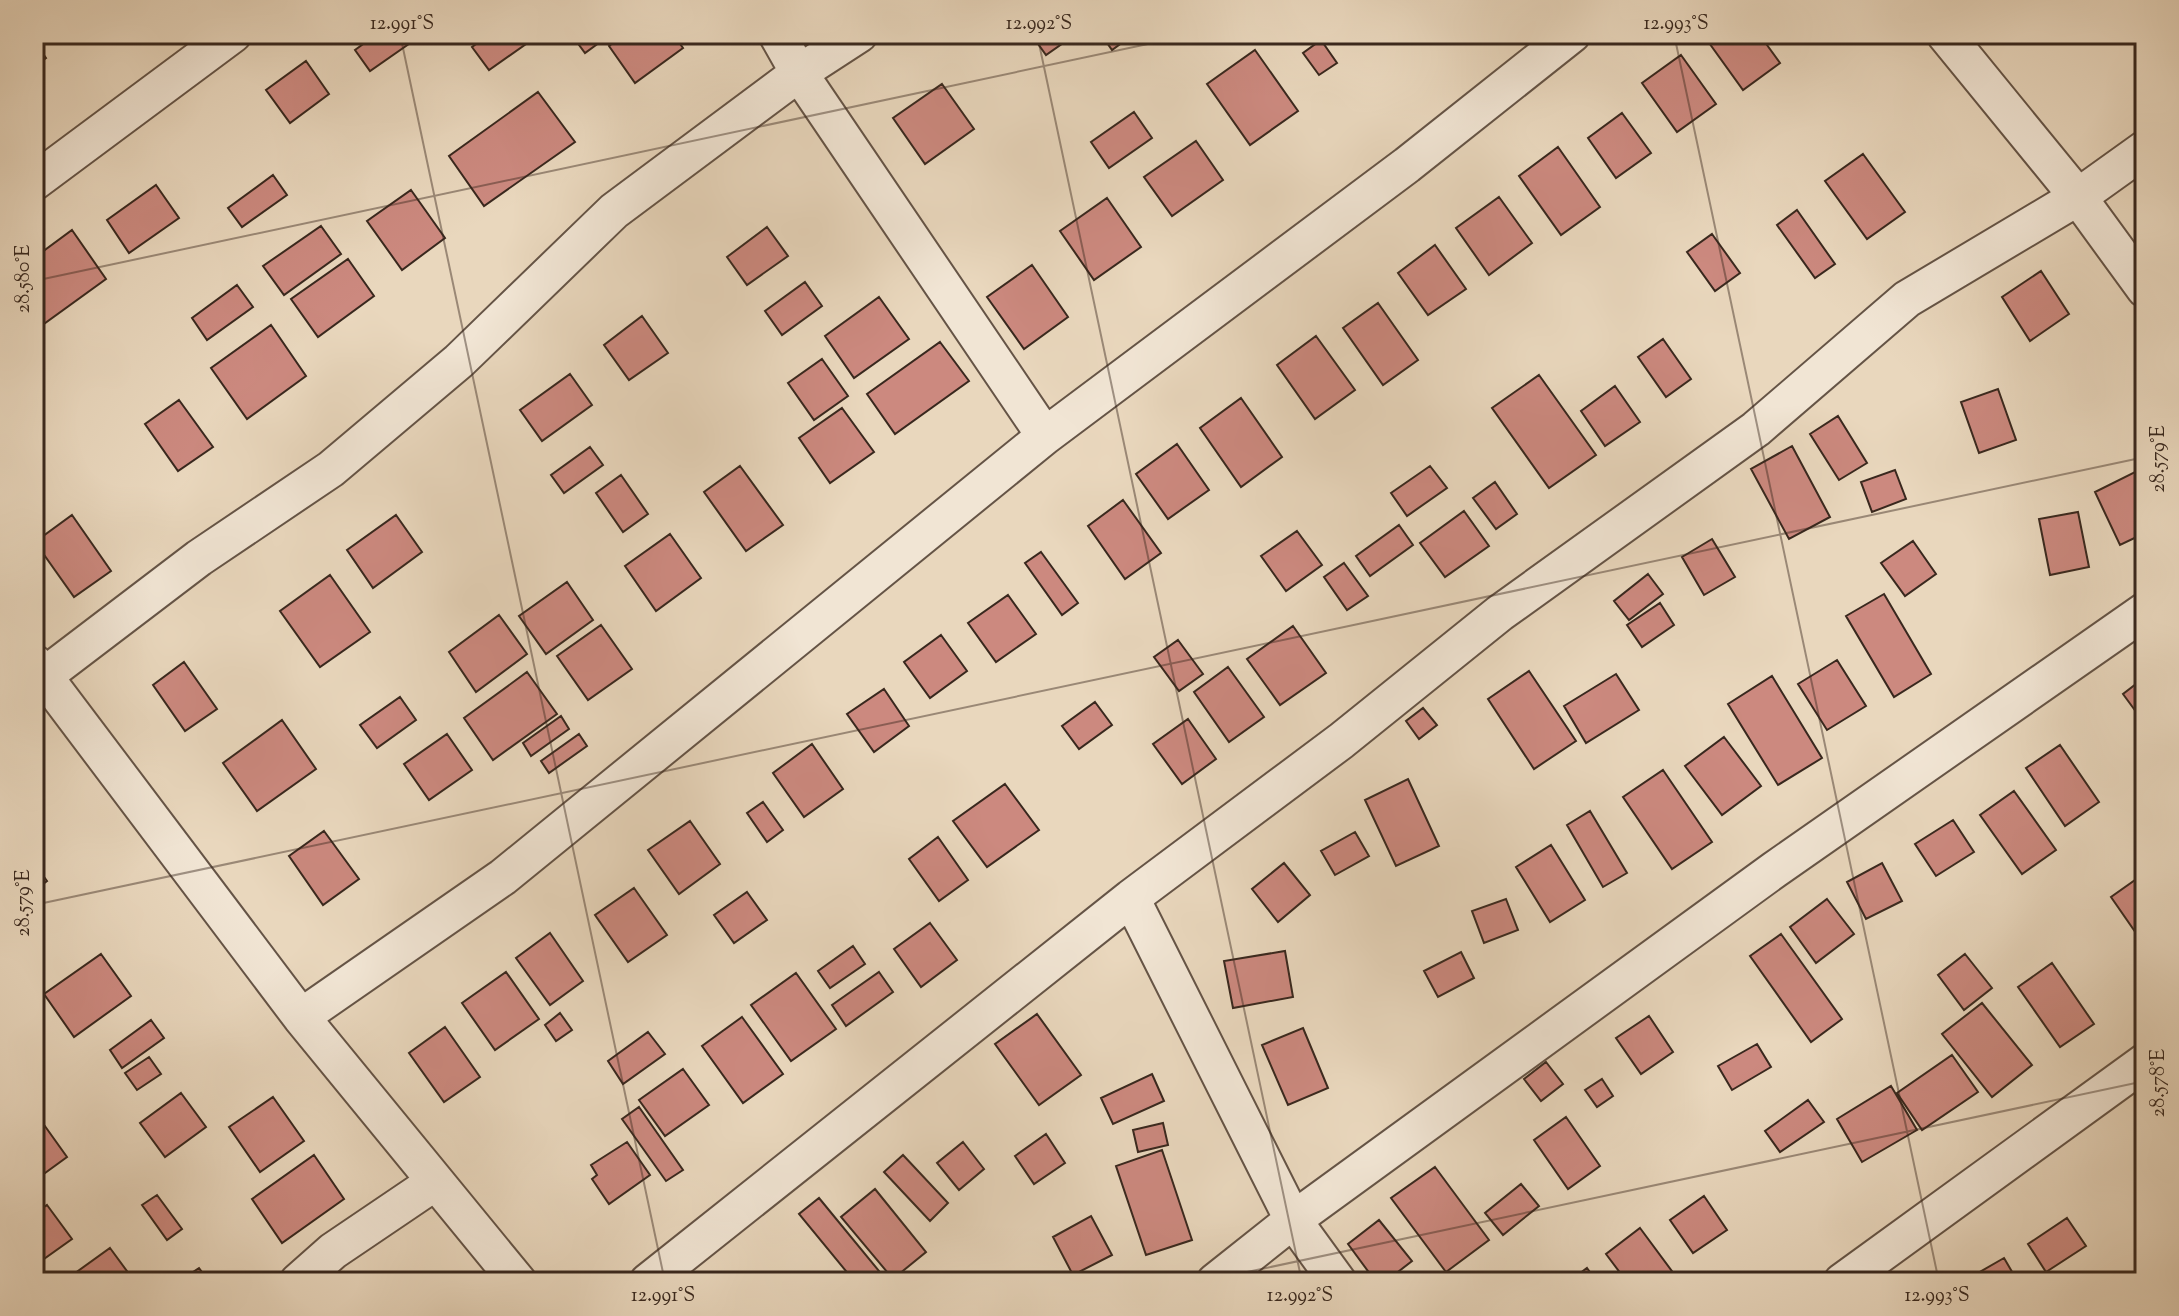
<svg xmlns="http://www.w3.org/2000/svg" width="2179" height="1316" font-family="'Sorts Mill Goudy',serif">
<style>
.building{fill:#cc897f;stroke:#39281e;stroke-width:2}
.lines{fill:none;stroke-linecap:round;stroke-linejoin:round}
.street-casing{stroke:#655446;stroke-width:40}
.street{stroke:#f1e5d4;stroke-width:36}
.ticks{fill:none;stroke:#39281e;stroke-width:2;stroke-opacity:0.45}
.neatline{fill:none;stroke:#39281e;stroke-width:3}
.ticks-label{font-size:20px;text-anchor:middle;fill:#39281e}
</style>
<rect width="100%" height="100%" fill="#e9d7bd"/>
<filter id="stains"><feTurbulence type="fractalNoise" baseFrequency=".0025" numOctaves="4"/><feColorMatrix values="0 0 0 0 .2 0 0 0 0 .09 0 0 0 0 .02 0 0 0 .5 -.17"/></filter>
<radialGradient id="worn" r=".72"><stop offset=".6" stop-color="#630" stop-opacity="0"/><stop offset="1" stop-color="#630" stop-opacity=".3"/></radialGradient>
<!-- building -->
<path class="building" d="M377 34H413L416 39 370 71 355 50Z
M490 34H534L536 37 489 70 472 47Z
M571 34H611L585 53Z
M625 34H673L683 48 635 83 609 46Z
M1031 34H1076L1046 55Z
M1101 34H1123L1127 39 1112 50Z
M1716 34H1759L1780 63 1743 90 1707 40Z
M1321 40 1337 63 1319 75 1303 53Z
M34 41 46 58 34 67Z
M1255 50 1298 111 1250 145 1207 84Z
M1681 55 1716 104 1677 132 1642 83Z
M306 61 329 94 290 123 266 90Z
M942 84 974 129 925 164 893 118Z
M538 92 575 142 484 206 449 156Z
M1134 112 1152 138 1109 168 1091 142Z
M1622 113 1651 153 1616 178 1588 138Z
M1196 141 1223 180 1172 216 1144 177Z
M1558 147 1600 207 1561 235 1519 176Z
M1863 154 1905 212 1867 239 1825 181Z
M273 175 287 195 242 227 228 208Z
M156 185 179 218 129 253 107 220Z
M411 190 445 238 402 270 367 221Z
M1499 197 1532 243 1489 275 1456 228Z
M1107 198 1141 247 1094 280 1060 231Z
M1797 210 1835 264 1815 278 1777 225Z
M321 226 341 254 284 295 263 266Z
M767 227 788 256 747 285 727 257Z
M72 230 106 279 41 326 34 316V258Z
M1712 234 1740 273 1715 291 1687 252Z
M1435 245 1466 289 1428 315 1398 273Z
M348 259 374 296 318 337 291 299Z
M1032 265 1068 317 1024 349 987 297Z
M2041 271 2069 314 2030 341 2002 297Z
M805 282 822 306 782 335 765 311Z
M237 285 253 307 207 340 192 318Z
M879 297 909 339 854 378 825 336Z
M1378 303 1418 360 1383 385 1343 328Z
M642 316 668 353 629 380 604 345Z
M271 325 306 376 247 419 211 368Z
M1316 336 1355 390 1315 419 1277 365Z
M1663 339 1691 379 1666 397 1638 357Z
M940 342 969 381 895 434 867 394Z
M822 359 848 396 814 420 788 383Z
M570 374 592 405 542 441 520 410Z
M1539 375 1596 455 1549 488 1492 408Z
M1615 386 1640 422 1605 446 1581 411Z
M1998 389 2016 440 1979 453 1961 402Z
M1241 398 1282 457 1241 487 1200 428Z
M179 400 213 447 178 471 145 424Z
M842 408 874 452 830 483 799 438Z
M1838 416 1867 463 1839 480 1810 434Z
M1177 444 1209 490 1168 519 1136 474Z
M1792 446 1830 517 1789 539 1751 469Z
M590 447 603 465 564 493 551 475Z
M34 456 42 467 34 473Z
M740 466 783 525 746 551 704 492Z
M1430 466 1447 488 1407 516 1391 493Z
M1895 470 1906 499 1872 512 1861 482Z
M2139 470 2145 483V533L2120 545 2095 492Z
M621 475 648 514 623 532 596 493Z
M1495 482 1517 514 1496 529 1473 498Z
M1123 500 1161 553 1125 579 1088 526Z
M1464 511 1489 546 1445 577 1420 543Z
M2078 512 2089 567 2050 575 2039 519Z
M72 515 111 571 74 597 35 542Z
M396 515 422 552 373 588 347 550Z
M1399 525 1413 545 1370 576 1356 556Z
M1297 531 1322 565 1286 591 1261 556Z
M670 534 701 578 656 611 625 566Z
M1712 539 1735 577 1704 595 1682 557Z
M1913 541 1936 574 1905 596 1881 563Z
M1041 552 1078 603 1062 615 1025 563Z
M1344 563 1368 596 1347 610 1324 577Z
M1648 574 1663 594 1629 620 1614 601Z
M330 575 370 632 320 667 280 611Z
M567 582 593 620 546 654 519 616Z
M1884 594 1931 674 1894 697 1846 616Z
M1008 595 1036 634 996 662 968 623Z
M1660 603 1674 625 1642 647 1627 625Z
M499 615 527 654 476 692 449 652Z
M601 625 632 669 588 700 557 656Z
M1293 626 1326 673 1280 705 1247 659Z
M941 635 967 671 930 698 904 662Z
M1178 640 1203 674 1179 691 1154 657Z
M1837 660 1866 706 1827 730 1798 684Z
M184 662 217 709 185 731 153 685Z
M1228 667 1264 717 1229 742 1194 692Z
M1529 671 1576 741 1534 769 1488 699Z
M527 672 557 714 493 760 464 718Z
M1616 674 1639 710 1586 743 1564 706Z
M1772 676 1822 758 1778 785 1728 704Z
M2145 677V724L2123 694Z
M884 689 909 726 874 752 847 714Z
M400 697 416 720 377 748 360 725Z
M1095 702 1112 725 1079 749 1062 726Z
M1423 708 1437 725 1419 739 1406 721Z
M561 716 569 729 531 756 523 743Z
M1188 719 1216 759 1182 784 1153 744Z
M282 720 316 769 257 811 223 763Z
M447 734 472 770 429 800 404 764Z
M579 734 587 746 549 773 541 761Z
M1724 737 1761 786 1722 815 1685 766Z
M812 744 843 789 804 817 773 773Z
M2060 745 2099 802 2065 826 2026 768Z
M1663 770 1712 842 1672 869 1623 797Z
M1408 779 1439 846 1396 866 1365 800Z
M1005 784 1039 830 987 867 953 821Z
M2014 791 2056 850 2022 874 1980 815Z
M763 802 783 830 767 842 747 813Z
M1590 811 1627 873 1603 887 1567 825Z
M1953 820 1974 852 1936 876 1915 844Z
M690 821 720 864 679 894 648 850Z
M324 831 359 879 323 905 289 856Z
M1355 832 1369 856 1335 875 1321 851Z
M938 837 968 880 939 901 909 859Z
M1551 845 1585 900 1550 922 1516 867Z
M34 863 47 881 34 891Z
M1284 863 1310 895 1278 922 1252 889Z
M1882 863 1902 901 1866 919 1847 882Z
M2145 873V946L2111 897Z
M634 888 667 935 628 962 595 915Z
M747 892 767 920 734 943 714 915Z
M1506 899 1518 930 1484 943 1472 911Z
M1827 899 1854 934 1816 963 1790 927Z
M930 923 957 960 921 987 894 949Z
M550 933 583 981 550 1005 516 958Z
M1781 934 1842 1019 1811 1042 1750 956Z
M853 946 865 964 830 988 818 971Z
M1285 951 1293 997 1233 1008 1224 961Z
M1461 952 1474 978 1438 997 1424 971Z
M101 954 131 996 74 1037 44 994Z
M1965 954 1992 988 1964 1010 1938 975Z
M2052 963 2094 1024 2060 1047 2018 987Z
M506 972 539 1019 495 1050 462 1003Z
M879 972 893 992 846 1026 832 1005Z
M796 973 836 1029 791 1061 751 1005Z
M1982 1003 2032 1065 1992 1097 1942 1034Z
M560 1013 572 1030 556 1041 545 1025Z
M1037 1014 1081 1075 1039 1105 995 1044Z
M1649 1016 1673 1052 1641 1074 1616 1038Z
M742 1017 783 1074 743 1103 702 1046Z
M151 1020 164 1038 122 1068 110 1050Z
M445 1027 480 1077 444 1102 409 1053Z
M1303 1028 1328 1088 1288 1105 1262 1045Z
M648 1032 665 1054 623 1084 608 1061Z
M1757 1044 1771 1067 1732 1090 1718 1066Z
M1952 1055 1978 1092 1922 1130 1897 1093Z
M149 1057 161 1074 137 1090 125 1073Z
M1546 1062 1563 1084 1541 1101 1524 1079Z
M683 1069 709 1105 665 1136 639 1100Z
M1152 1074 1164 1101 1113 1124 1101 1098Z
M1602 1079 1613 1096 1597 1107 1585 1090Z
M1891 1086 1917 1130 1862 1162 1837 1119Z
M181 1093 206 1127 165 1157 140 1123Z
M273 1097 304 1141 260 1172 229 1127Z
M1808 1100 1824 1122 1780 1152 1765 1131Z
M639 1107 683 1170 666 1181 622 1119Z
M37 1115 67 1157 34 1181V1117Z
M1566 1117 1600 1166 1568 1189 1534 1140Z
M1163 1123 1168 1145 1138 1152 1133 1130Z
M1046 1134 1065 1163 1034 1184 1015 1156Z
M627 1142 650 1175 609 1204 592 1179 597 1175 591 1165Z
M963 1142 984 1169 959 1190 937 1163Z
M1162 1150 1192 1240 1146 1255 1116 1166Z
M314 1155 344 1199 282 1243 252 1199Z
M903 1155 948 1203 930 1221 884 1172Z
M1435 1167 1489 1240 1446 1272 1391 1198Z
M1521 1184 1539 1206 1503 1235 1485 1213Z
M875 1189 926 1252 893 1279 841 1217Z
M157 1195 182 1229 167 1240 142 1205Z
M1704 1196 1727 1230 1693 1253 1670 1220Z
M819 1198 888 1282H855L799 1214Z
M47 1205 72 1239 34 1266V1214Z
M1091 1216 1112 1255 1073 1275 1053 1237Z
M2067 1218 2086 1246 2046 1272 2028 1244Z
M1379 1220 1412 1261 1385 1282H1376L1348 1244Z
M1640 1228 1680 1282H1627L1606 1254Z
M110 1248 135 1282H75L71 1276Z
M2004 1258 2018 1282H1965L1964 1281Z
M199 1268 209 1282H178Z
M1587 1268 1597 1282H1568Z"/>
<g class="lines">
<!-- street casing -->
<g class="street-casing">
<path id="street" d="M777 34 799 73 1045 436
M1945 34 2078 197 2145 289
M34 182 233 34
M34 663 301 1017 518 1282
M44 676 199 558 331 469 459 361 614 211 799 73 859 34
M1131 898 1293 1220 1338 1282
M301 1017 503 877 1045 436 1407 165 1572 34
M298 1282 333 1251 435 1182
M648 1282 1131 898 1341 741 1500 613 1756 429 1907 299 2078 197 2145 149
M1215 1282 1293 1220 1774 870 2145 611
M1842 1282 2145 1062"/>
</g>
<!-- street -->
<use href="#street" class="street"/>
</g>
<!-- ticks -->
<path class="ticks" d="M400 34 665 1282M1037 34 1302 1282M1674 34 1939 1282M34 281 1195 34M34 905 2145 457M1200 1282 2145 1081"/>
<!-- margin -->
<rect width="2179" height="1316" fill="none" stroke="#e9d7bd" stroke-width="88"/>
<rect x="44" y="44" width="2091" height="1228" class="neatline"/>
<g class="ticks-label">
<text x="402" y="29">12.991°S</text>
<text x="1039" y="29">12.992°S</text>
<text x="1676" y="29">12.993°S</text>
<text transform="translate(22 279) rotate(-90)" y="7">28.580°E</text>
<text transform="translate(2157 459) rotate(-90)" y="7">28.579°E</text>
<text transform="translate(22 903) rotate(-90)" y="7">28.579°E</text>
<text transform="translate(2157 1083) rotate(-90)" y="7">28.578°E</text>
<text x="663" y="1301">12.991°S</text>
<text x="1300" y="1301">12.992°S</text>
<text x="1937" y="1301">12.993°S</text>
</g>
<rect width="100%" height="100%" filter="url(#stains)"/>
<rect width="100%" height="100%" fill="url(#worn)"/>
</svg>
